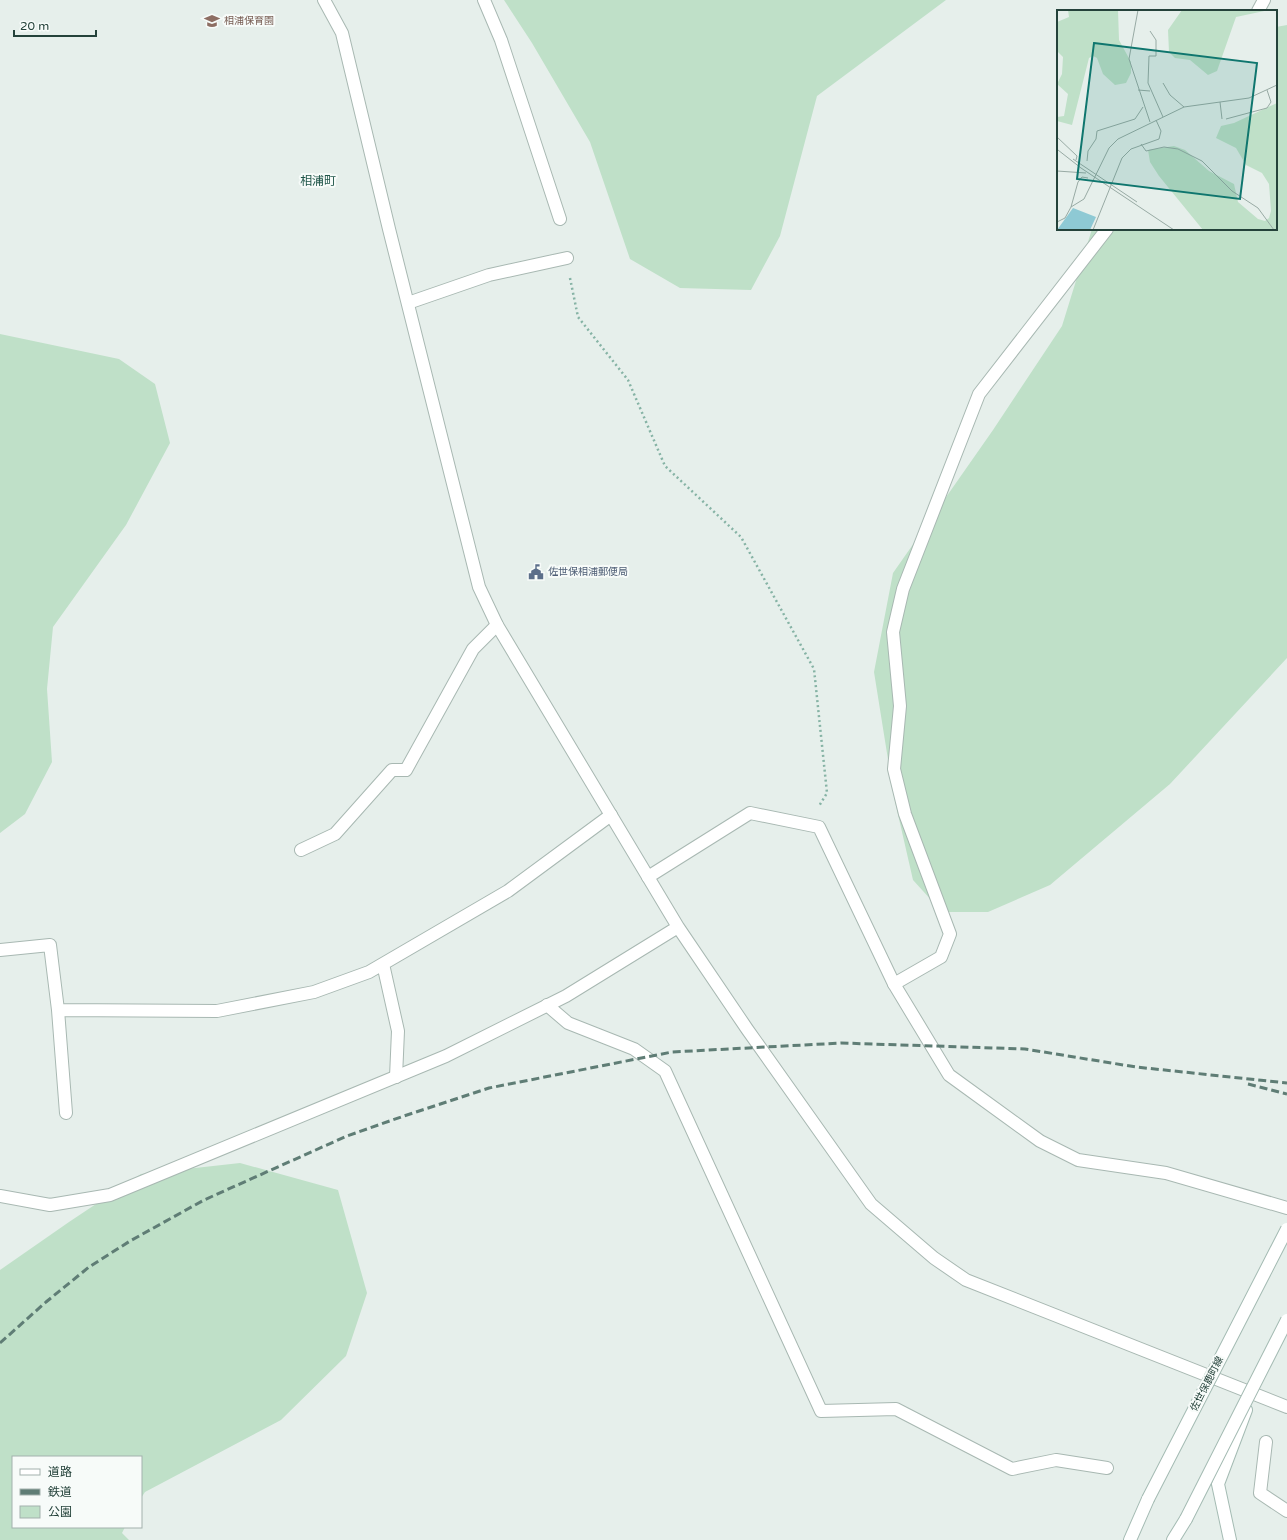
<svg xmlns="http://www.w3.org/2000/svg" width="1287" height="1540" font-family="'Varela Round','Noto Sans JP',sans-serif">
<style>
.green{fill:#bfe0c8}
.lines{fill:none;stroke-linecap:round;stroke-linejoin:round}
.service-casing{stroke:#a8b8b2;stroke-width:14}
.minor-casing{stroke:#a8b8b2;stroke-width:14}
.tertiary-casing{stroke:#a8b8b2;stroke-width:14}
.secondary-casing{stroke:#a4bbb3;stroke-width:14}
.path{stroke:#86b3a5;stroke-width:2.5;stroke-dasharray:2 3;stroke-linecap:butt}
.service{stroke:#fff;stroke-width:12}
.minor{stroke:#fff;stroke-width:12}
.tertiary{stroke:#fff;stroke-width:12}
.secondary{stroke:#fff;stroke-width:12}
.rail{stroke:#5f7d75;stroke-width:3;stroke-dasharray:8 4;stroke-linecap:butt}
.secondary-bridge-casing{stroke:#a4bbb3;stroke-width:14;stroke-linecap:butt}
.secondary-bridge{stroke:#fff;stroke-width:12}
.labels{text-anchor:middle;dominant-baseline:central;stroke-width:4;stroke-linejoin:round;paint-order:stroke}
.education-label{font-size:10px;fill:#785e54;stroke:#f7fbf9;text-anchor:start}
.service-label{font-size:10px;fill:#4e5e75;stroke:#f7fbf9;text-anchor:start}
.street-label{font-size:10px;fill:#24423a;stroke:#f7fbf9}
.quarter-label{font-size:12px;fill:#1f5548;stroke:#f7fbf9}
.inset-road{fill:none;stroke:#98aaa4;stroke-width:1}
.view{fill:#0f766e;fill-opacity:0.15;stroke:#0f766e;stroke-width:2}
.inset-edge{fill:none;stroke:#24423a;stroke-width:2}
</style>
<rect width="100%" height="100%" fill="#e6efeb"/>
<!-- green -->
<path class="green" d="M504 0H946L817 96 780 236 751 290 680 288 630 259 590 142 532 43Z
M1287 25V658L1170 784 1050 885 988 912H942L913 880 894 797 874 672 893 573 993 430 1062 326 1092 229H1276V27Z
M0 334 119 359 155 384 170 443 126 525 53 627 47 689 52 762 25 814 0 833Z
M240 1163 338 1190 367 1293 346 1356 281 1420 145 1492 141 1498V1457H13V1527H125L122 1533 129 1540H0V1270L69 1222 141 1174Z"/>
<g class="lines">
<!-- service casing -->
<g class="service-casing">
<path id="service" d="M408 303 489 275 567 258"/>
</g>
<!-- minor casing -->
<g class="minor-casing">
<path id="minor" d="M484 0 501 40 560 219
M1258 11 1264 0
M301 850 335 834 392 770H406L473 649 497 625
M648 877 750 813 819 827 894 984 941 957 950 934 905 814 894 769 900 706 893 632 903 589 979 394 1107 229
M0 950 50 945 58 1010 217 1011 314 992 369 972 508 891 611 815
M383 964 398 1031 396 1077
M547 1005 568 1023 634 1049 665 1071 821 1411 896 1409 1012 1469 1056 1460 1107 1468
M58 1010 66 1113
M1266 1442 1260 1493 1287 1511"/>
</g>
<!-- tertiary casing -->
<g class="tertiary-casing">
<path id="tertiary" d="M324 0 342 33 389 229 479 587 497 625 678 927 747 1029 871 1204 934 1258 966 1280 1287 1407
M894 984 949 1075 1040 1141 1078 1160 1166 1173 1287 1208
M0 1196 50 1205 110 1195 446 1056 566 996 678 927"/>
</g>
<!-- secondary casing -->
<g class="secondary-casing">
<path id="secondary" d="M1130 1540 1148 1499
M1173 1540 1186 1519
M1230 1540 1218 1484 1246 1410"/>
</g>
<!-- path -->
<path class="path" d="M570 278 578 317 628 380 665 466 741 537 814 669 827 793 819 806"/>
<!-- service -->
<use href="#service" class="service"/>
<!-- minor -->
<use href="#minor" class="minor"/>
<!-- tertiary -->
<use href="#tertiary" class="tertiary"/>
<!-- secondary -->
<use href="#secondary" class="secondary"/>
<!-- rail -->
<path class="rail" d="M1248 1084 1287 1094
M0 1343 46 1302 89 1267 130 1241 204 1200 347 1136 401 1117 489 1088 672 1052 841 1043 1025 1049 1136 1067 1287 1083"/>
<!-- secondary-bridge casing -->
<g class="secondary-bridge-casing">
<path id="secondary-bridge" d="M1148 1499 1287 1229
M1186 1519 1287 1320"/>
</g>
<!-- secondary-bridge -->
<use href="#secondary-bridge" class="secondary-bridge"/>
</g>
<!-- icons -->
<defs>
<g id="school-bare" transform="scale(1.2)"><path d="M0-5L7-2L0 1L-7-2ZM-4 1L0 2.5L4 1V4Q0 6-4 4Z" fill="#8d6e63" stroke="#f7fbf9" stroke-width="2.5" paint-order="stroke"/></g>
<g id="civic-bare" transform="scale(1.2)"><path d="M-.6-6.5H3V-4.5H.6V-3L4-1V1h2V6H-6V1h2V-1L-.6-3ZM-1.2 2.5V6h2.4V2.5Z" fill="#5c6f8a" stroke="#f7fbf9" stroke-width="2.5" paint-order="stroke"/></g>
</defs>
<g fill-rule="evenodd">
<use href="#school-bare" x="212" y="21"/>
<use href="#civic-bare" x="536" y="572"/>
</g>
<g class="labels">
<!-- education labels -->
<g class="education-label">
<text x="224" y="21">相浦保育園</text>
</g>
<!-- service labels -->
<g class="service-label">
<text x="548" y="572">佐世保相浦郵便局</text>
</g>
<!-- street labels -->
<g class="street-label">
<text transform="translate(1207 1384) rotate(-63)">佐世保鹿町線</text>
</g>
<!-- quarter labels -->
<g class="quarter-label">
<text x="318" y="181">相浦町</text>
</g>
</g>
<!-- overview -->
<g transform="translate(1057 10)">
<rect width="220" height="220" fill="#e6efeb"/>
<path d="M11 0H61L62 30 74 52V63L69 73 58 75 46 64 40 48 36 46 32 48 15 115 0 111V107L7 106 11 84 0 74 5 64 6 47 0 41V12L12 7ZM125 0H212L179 7 160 61 151 65 133 50 118 48 112 42 111 20ZM220 93V220H146L102 166 93 152 91 140 117 136 128 140 152 161 177 174 181 192 201 209 208 211 212 208 214 201 212 174 205 163 189 155 179 138 159 128 164 116 177 113Z" fill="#bfe0c8"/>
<path d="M16 198 39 207 33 220H0Z" fill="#8ec9d4"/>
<path class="inset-road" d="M81 0 72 49 93 112M93 21 99 30V46H92L91 73 106 107M106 73 113 85 127 97M81 80 93 81M163 92 165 109M169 109 210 98 214 92 210 80M0 127 20 146 19 150M84 134 89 141 107 137 121 139 145 151 175 181 201 198 217 220M1 140 24 158 117 220M16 149 80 192M30 151 31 141 39 129 40 121 78 109 86 97M0 161 29 163M14 197 21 172 25 167 31 168M0 212 8 208 14 197 27 189 52 138 61 129 127 97 192 88 220 75M36 220 65 148 74 139 102 129 104 121 99 110"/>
<path class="view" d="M37 33 200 53 183 189 20 169Z"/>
<rect width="220" height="220" class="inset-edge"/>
</g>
<!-- legend -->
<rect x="12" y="1456" width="130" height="72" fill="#f7fbf9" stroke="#a3b1ad"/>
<rect x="20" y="1469" width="20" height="6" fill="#ffffff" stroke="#a3b1ad"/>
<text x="48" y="1476" font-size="12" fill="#24423a">道路</text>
<rect x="20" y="1489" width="20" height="6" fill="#5f7d75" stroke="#a3b1ad"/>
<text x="48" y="1496" font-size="12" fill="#24423a">鉄道</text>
<rect x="20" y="1506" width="20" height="12" fill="#bfe0c8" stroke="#a3b1ad"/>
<text x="48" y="1516" font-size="12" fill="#24423a">公園</text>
<!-- scale -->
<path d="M14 30v6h82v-6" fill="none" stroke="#24423a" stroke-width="2"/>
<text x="20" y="30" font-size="12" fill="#24423a" stroke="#f7fbf9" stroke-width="3" paint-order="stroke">20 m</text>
</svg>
